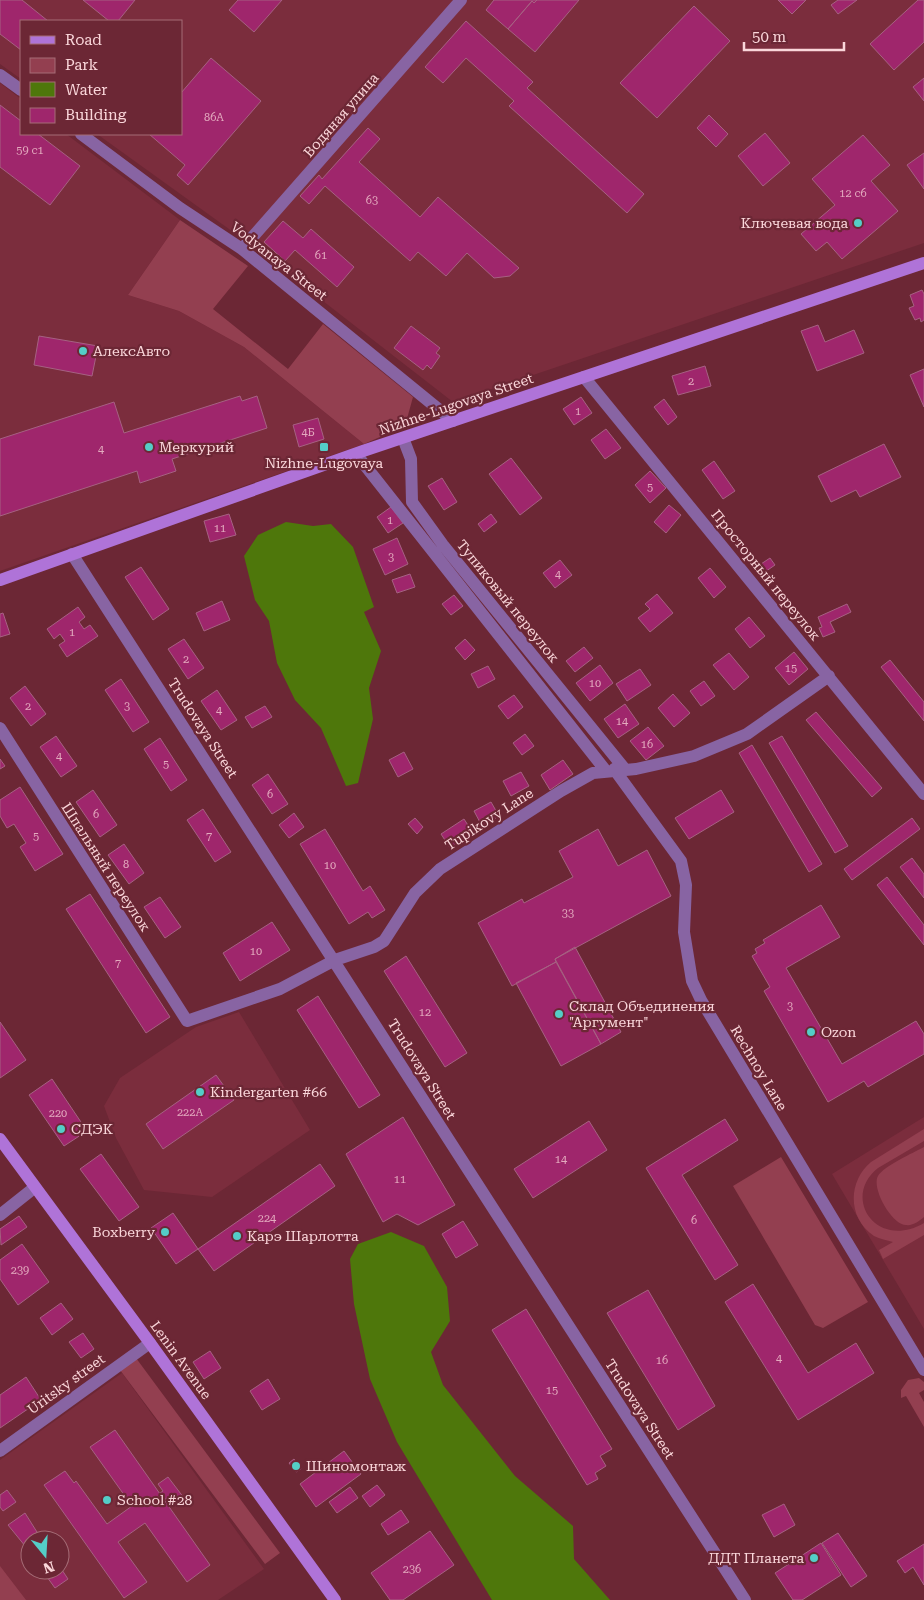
<svg xmlns="http://www.w3.org/2000/svg" width="924" height="1600" font-family="'Roboto Serif',serif">
<style>
.built{fill:#7b2d3d;fill-rule:evenodd}
.green{fill:#933f50}
.water{fill:#4e770b}
.building{fill:#9f266c;stroke:#a66182}
.lines{fill:none;stroke-linecap:round;stroke-linejoin:round}
.street{stroke:#8864a3;stroke-width:12}
.secondary{stroke:#af73d8;stroke-width:12}
.poi-dot{fill:#54cdc7;stroke:#6c2735;stroke-width:2}
.labels{text-anchor:middle;dominant-baseline:central;stroke-width:4.5;stroke-linejoin:round;paint-order:stroke}
.number-label{font-size:11px;fill:#e3aabe}
.street-label{font-size:14px;fill:#fad6da;stroke:#6c2735}
.poi-label{font-size:14px;fill:#fad6da;stroke:#6c2735;text-anchor:start}
</style>
<rect width="100%" height="100%" fill="#6c2735"/>
<!-- built -->
<path class="built" d="M0 0H924V243L453 402 247 242 97 134H181V21H21V79L0 64Z
M0 83 21 99V134H66L180 220 128 295 179 311 244 347 364 444 0 571Z
M239 1012 310 1130 212 1197 144 1190 116 1138 104 1106 120 1078 196 1027Z
M924 1117V1329L832 1174Z
M122 1373 264 1569 218 1600H0V1460ZM30 1540H60V1570H30Z"/>
<!-- green -->
<path class="green" d="M180 220 248 266 213 309 288 369 323 324 413 397 405 426 364 444 244 347 179 311 128 295Z
M924 1129V1141L878 1168C841 1197 876 1251 924 1223V1235L883 1259 879 1250 893 1242C887 1240 880 1239 874 1236 847 1218 848 1181 871 1162Z
M924 1147V1217C919 1221 913 1226 906 1225 892 1225 871 1188 878 1176 884 1166 913 1153 924 1147Z
M781 1157 868 1302 823 1328 815 1325 733 1186Z
M136 1358 280 1553 265 1564 120 1370Z
M919 1378 924 1382V1390L919 1393 924 1402V1427L906 1396 901 1398V1390L908 1380Z
M0 1566 26 1600H0Z"/>
<!-- water -->
<path class="water" d="M286 522 313 526 331 524 353 547 374 607 364 612 381 651 369 688 373 719 358 783 346 786 321 728 295 700 277 663 269 621 255 600 244 556 258 535Z
M391 1232 424 1246 447 1287 450 1321 431 1352 443 1385 515 1476 573 1526 574 1559 610 1600H492L397 1442 370 1379 354 1304 350 1259 358 1244Z"/>
<!-- building -->
<path class="building" d="M0 0H22L48 21H21V50L0 34Z
M83 0H135L118 21H109Z
M238 0H282L254 32 229 10Z
M494 0H537L534 3 532 1 508 29 486 10Z
M537 0H579L535 52 508 29 532 1 534 3Z
M778 0H806L792 14Z
M838 0H857L838 14 831 5Z
M918 0H924V42L894 70 870 44Z
M694 6 730 41 657 118 620 83Z
M466 21 533 82 527 88 644 194 627 213 509 106 514 101 466 58 443 83 425 67Z
M211 58 261 101 188 185 177 175 185 165 149 134H181V93Z
M924 78V101L913 87Z
M0 105 21 121V134H38L80 166 50 205 0 167Z
M709 115 728 134 716 147 697 128Z
M368 128 380 139 359 162 420 217 438 197 519 268 510 276 494 278 467 253 446 276 418 252 410 261 325 186 309 204 300 196 319 175 322 179Z
M765 133 790 163 763 186 738 156Z
M863 135 890 165 871 181 898 211 842 259 827 242 816 251 801 234 835 205 812 179Z
M924 153V189L907 165Z
M283 221 303 238 311 229 354 267 337 287 295 250 285 261 264 242Z
M922 290 924 294V320L921 322 920 318 915 320 909 308 914 306 910 295Z
M818 325 825 342 854 330 864 353 817 371 801 331Z
M411 326 440 348 436 353 440 356 431 369 427 365 423 370 394 348Z
M39 336 98 346 92 376 34 365Z
M705 366 711 386 678 395 672 376Z
M924 369V407L910 375Z
M240 396 242 401 257 396 267 428 172 459 176 471 140 483 137 471 0 516V439L114 402 124 433Z
M581 397 592 413 574 425 563 409Z
M664 399 677 417 668 425 654 407Z
M318 418 324 439 299 447 293 425Z
M606 429 621 448 605 459 591 440Z
M884 444 901 477 860 497 856 490 831 502 818 476Z
M511 458 542 498 520 515 489 474Z
M714 461 735 491 723 499 702 470Z
M650 471 666 488 650 503 635 485Z
M442 478 457 502 444 510 428 486Z
M669 505 681 515 666 533 654 522Z
M391 507 403 523 388 533 377 517Z
M229 514 236 535 210 542 204 521Z
M491 514 497 522 484 532 478 524Z
M397 538 408 564 385 575 373 549Z
M770 558 775 565 762 574 758 566Z
M560 560 572 575 555 588 543 573Z
M141 567 169 609 153 620 125 577Z
M710 568 726 587 714 598 698 578Z
M410 574 415 587 397 593 392 580Z
M657 594 673 613 650 632 638 618 650 609 645 604Z
M454 595 463 606 451 615 442 604Z
M222 601 230 620 204 631 196 613Z
M847 604 851 612 830 622 835 632 823 637 819 628 822 627 818 617Z
M78 607 85 617 79 622 84 629 90 625 98 636 67 657 59 645 65 641 60 634 54 639 47 629Z
M3 613 10 634 0 637V614Z
M749 617 765 636 750 648 735 629Z
M184 639 204 668 188 679 168 649Z
M465 639 475 650 465 660 455 648Z
M584 647 593 658 575 672 566 661Z
M794 652 808 669 789 685 775 668Z
M729 653 749 677 734 690 713 665Z
M890 660 924 702V721L881 667Z
M600 665 613 683 590 701 576 683Z
M488 666 495 679 478 688 471 674Z
M640 669 651 685 627 701 616 684Z
M121 679 149 722 133 732 105 690Z
M704 681 715 696 701 706 690 691Z
M25 686 46 714 31 726 10 698Z
M217 690 237 720 221 730 201 701Z
M673 694 690 713 674 727 658 708Z
M514 695 523 707 508 719 498 706Z
M625 704 639 724 618 738 604 719Z
M265 706 272 717 252 728 245 717Z
M816 712 882 788 872 797 806 720Z
M648 727 664 746 646 760 630 741Z
M525 734 534 746 522 755 513 743Z
M56 736 77 766 61 777 40 747Z
M782 736 848 846 835 853 769 743Z
M160 738 187 780 171 791 144 749Z
M752 745 822 864 809 872 739 753Z
M404 752 413 769 398 777 389 760Z
M0 759 5 766 0 769Z
M563 760 573 774 550 790 541 775Z
M521 772 529 786 511 796 503 781Z
M268 774 288 804 272 814 252 785Z
M20 787 63 854 35 871 20 847 26 843 14 824 7 828 0 816V800Z
M93 790 117 825 100 837 76 802Z
M721 790 734 812 689 839 675 818Z
M491 802 499 816 482 826 474 811Z
M203 809 231 852 215 862 187 820Z
M294 813 304 827 289 838 279 825Z
M415 818 423 827 417 834 408 824Z
M912 818 920 829 852 880 844 869Z
M464 819 473 833 450 848 441 834Z
M325 829 363 891 370 886 385 910 372 918 368 912 349 924 300 844Z
M598 829 618 866 647 850 671 896 555 959 556 962 512 986 478 923 522 899 524 903 573 877 559 851Z
M124 844 144 873 129 884 108 855Z
M912 858 924 874V898L900 867Z
M887 877 924 925V945L877 885Z
M90 894 170 1017 146 1033 66 909Z
M160 897 181 927 165 938 144 907Z
M821 905 840 937 786 968 842 1064 916 1021 924 1034V1054L868 1087 864 1081 828 1102 764 991 770 987 752 956 757 953 755 949 765 943 763 940Z
M272 922 290 950 240 981 223 953Z
M575 947 621 1032 601 1044 555 959Z
M406 956 467 1053 445 1067 384 971Z
M556 962 601 1044 561 1066 516 983Z
M318 996 380 1095 359 1108 297 1010Z
M0 1022 26 1060 0 1078Z
M216 1075 234 1100 163 1149 146 1124Z
M52 1079 87 1131 64 1146 29 1095Z
M403 1117 455 1205 418 1225 397 1214 383 1222 346 1154Z
M725 1119 738 1140 682 1175 738 1265 715 1280 646 1168Z
M589 1121 607 1150 533 1198 514 1169Z
M101 1154 139 1207 119 1221 80 1169Z
M320 1164 335 1186 214 1271 198 1249Z
M173 1213 198 1249 176 1264 151 1228Z
M19 1216 27 1227 1 1245 0 1229Z
M463 1221 478 1245 456 1258 442 1234Z
M22 1244 49 1282 18 1305 0 1279V1260Z
M753 1284 808 1373 856 1343 874 1373 798 1420 725 1302Z
M648 1290 715 1406 678 1430 607 1313Z
M61 1303 73 1319 52 1335 40 1318Z
M526 1309 612 1449 600 1456 606 1466 595 1473 598 1479 587 1485 492 1330Z
M83 1333 94 1349 81 1358 69 1342Z
M210 1351 221 1368 204 1379 193 1362Z
M26 1377 41 1400 0 1428V1395Z
M268 1379 280 1399 262 1410 250 1391Z
M115 1430 210 1565 187 1582 145 1523 118 1542 147 1582 124 1598 44 1485 65 1471 74 1483 76 1481 107 1524 132 1506 90 1447Z
M344 1451 361 1474 316 1507 300 1484Z
M294 1459 301 1469 296 1472 289 1463Z
M168 1477 184 1498 174 1505 168 1497 164 1500 160 1493 163 1491 158 1484Z
M377 1485 385 1495 370 1507 362 1496Z
M350 1487 358 1498 337 1513 329 1502Z
M7 1490 16 1502 3 1511 0 1507V1495Z
M784 1504 795 1525 774 1537 762 1515Z
M401 1510 409 1522 388 1535 381 1524Z
M25 1513 42 1540H30V1552L8 1525Z
M430 1531 454 1565 403 1600H390L371 1573Z
M838 1533 867 1576 851 1587 822 1543Z
M821 1543 841 1575 802 1600H793L775 1573Z
M924 1544V1585L913 1567 905 1573 897 1561Z
M60 1567 68 1579 55 1588 42 1570H60Z"/>
<g class="lines">
<!-- street -->
<path class="street" d="M0 75 21 90
M81 134 180 208 242 249 453 421
M242 249 461 0
M584 377 924 794
M403 438 411 459 412 502 443 545 624 768
M356 454 606 771
M72 554 745 1600
M0 728 187 1021 280 989 335 960 374 947 384 941 415 893 440 869 561 791 593 773 636 769 694 756 747 734 829 676
M614 769 681 861 686 885 684 932 692 981 701 1000 924 1370
M0 1215 34 1188
M0 1451 150 1343"/>
<!-- secondary -->
<path class="secondary" d="M0 580 363 451 924 263
M0 1139 150 1343 335 1600"/>
</g>
<!-- markers -->
<g class="poi-dot">
<circle cx="858" cy="223" r="5"/>
<circle cx="83" cy="351" r="5"/>
<circle cx="149" cy="447" r="5"/>
<rect x="319" y="442" width="10" height="10" rx="2.5"/>
<circle cx="559" cy="1014" r="5"/>
<circle cx="811" cy="1032" r="5"/>
<circle cx="200" cy="1092" r="5"/>
<circle cx="61" cy="1129" r="5"/>
<circle cx="165" cy="1232" r="5"/>
<circle cx="237" cy="1236" r="5"/>
<circle cx="296" cy="1466" r="5"/>
<circle cx="107" cy="1500" r="5"/>
<circle cx="814" cy="1558" r="5"/>
</g>
<g class="labels">
<!-- number labels -->
<g class="number-label">
<text x="214" y="117">86А</text>
<text x="30" y="150">59 с1</text>
<text x="853" y="193">12 с6</text>
<text x="372" y="200">63</text>
<text x="321" y="255">61</text>
<text x="691" y="381">2</text>
<text x="578" y="411">1</text>
<text x="308" y="432">4Б</text>
<text x="101" y="449">4</text>
<text x="650" y="487">5</text>
<text x="390" y="520">1</text>
<text x="220" y="528">11</text>
<text x="391" y="557">3</text>
<text x="558" y="574">4</text>
<text x="72" y="632">1</text>
<text x="186" y="659">2</text>
<text x="791" y="668">15</text>
<text x="595" y="683">10</text>
<text x="28" y="706">2</text>
<text x="127" y="706">3</text>
<text x="219" y="710">4</text>
<text x="622" y="721">14</text>
<text x="647" y="744">16</text>
<text x="59" y="756">4</text>
<text x="166" y="764">5</text>
<text x="270" y="794">6</text>
<text x="96" y="814">6</text>
<text x="36" y="836">5</text>
<text x="209" y="836">7</text>
<text x="126" y="864">8</text>
<text x="330" y="865">10</text>
<text x="568" y="913">33</text>
<text x="256" y="951">10</text>
<text x="118" y="963">7</text>
<text x="790" y="1006">3</text>
<text x="425" y="1012">12</text>
<text x="190" y="1112">222А</text>
<text x="58" y="1113">220</text>
<text x="561" y="1159">14</text>
<text x="400" y="1179">11</text>
<text x="267" y="1218">224</text>
<text x="694" y="1220">6</text>
<text x="20" y="1270">239</text>
<text x="779" y="1358">4</text>
<text x="662" y="1360">16</text>
<text x="552" y="1390">15</text>
<text x="412" y="1569">236</text>
</g>
<!-- street labels -->
<g class="street-label">
<text transform="translate(341 115) rotate(-49)">Водяная улица</text>
<text transform="translate(279 261) rotate(38)">Vodyanaya Street</text>
<text transform="translate(456 404) rotate(-19)">Nizhne-Lugovaya Street</text>
<text transform="translate(766 575) rotate(51)">Просторный переулок</text>
<text transform="translate(508 601) rotate(51)">Тупиковый переулок</text>
<text transform="translate(203 728) rotate(57)">Trudovaya Street</text>
<text transform="translate(489 819) rotate(-33)">Tupikovy Lane</text>
<text transform="translate(106 867) rotate(57)">Шпальный переулок</text>
<text transform="translate(759 1068) rotate(59)">Rechnoy Lane</text>
<text transform="translate(422 1069) rotate(58)">Trudovaya Street</text>
<text transform="translate(181 1360) rotate(54)">Lenin Avenue</text>
<text transform="translate(66 1384) rotate(-36)">Uritsky street</text>
<text transform="translate(640 1409) rotate(57)">Trudovaya Street</text>
</g>
<!-- poi labels -->
<g class="poi-label">
<text x="848" y="223" text-anchor="end">Ключевая вода</text>
<text x="93" y="351">АлексАвто</text>
<text x="159" y="447">Меркурий</text>
<text x="324" y="463" text-anchor="middle">Nizhne-Lugovaya</text>
<text x="569" y="1006">Склад Объединения<tspan x="569" dy="16">"Аргумент"</tspan></text>
<text x="821" y="1032">Ozon</text>
<text x="210" y="1092">Kindergarten #66</text>
<text x="71" y="1129">СДЭК</text>
<text x="155" y="1232" text-anchor="end">Boxberry</text>
<text x="247" y="1236">Карэ Шарлотта</text>
<text x="306" y="1466">Шиномонтаж</text>
<text x="117" y="1500">School #28</text>
<text x="804" y="1558" text-anchor="end">ДДТ Планета</text>
</g>
</g>
<!-- legend -->
<rect x="20" y="20" width="162" height="115" fill="#6c2735" stroke="#a56d77"/>
<rect x="30" y="36" width="25" height="8" fill="#af73d8" stroke="#a56d77"/>
<text x="65" y="45" font-size="15" fill="#fad6da">Road</text>
<rect x="30" y="58" width="25" height="15" fill="#933f50" stroke="#a56d77"/>
<text x="65" y="70" font-size="15" fill="#fad6da">Park</text>
<rect x="30" y="82" width="25" height="15" fill="#4e770b" stroke="#a56d77"/>
<text x="65" y="95" font-size="15" fill="#fad6da">Water</text>
<rect x="30" y="108" width="25" height="15" fill="#9f266c" stroke="#a56d77"/>
<text x="65" y="120" font-size="15" fill="#fad6da">Building</text>
<!-- north arrow -->
<g transform="translate(45 1555) rotate(162)"><circle r="24" fill="#6c2735" stroke="#a56d77"/>
<path d="M0-4L9 19L0 12L-9 19Z" fill="#54cdc7"/>
<text y="-8" font-size="14" font-weight="bold" text-anchor="middle" fill="#fad6da">N</text>
</g>
<!-- scale -->
<path d="M744 42v8h100v-8" fill="none" stroke="#fad6da" stroke-width="2.5"/>
<text x="752" y="42" font-size="15" fill="#fad6da" stroke="#6c2735" stroke-width="4" paint-order="stroke">50 m</text>
</svg>
